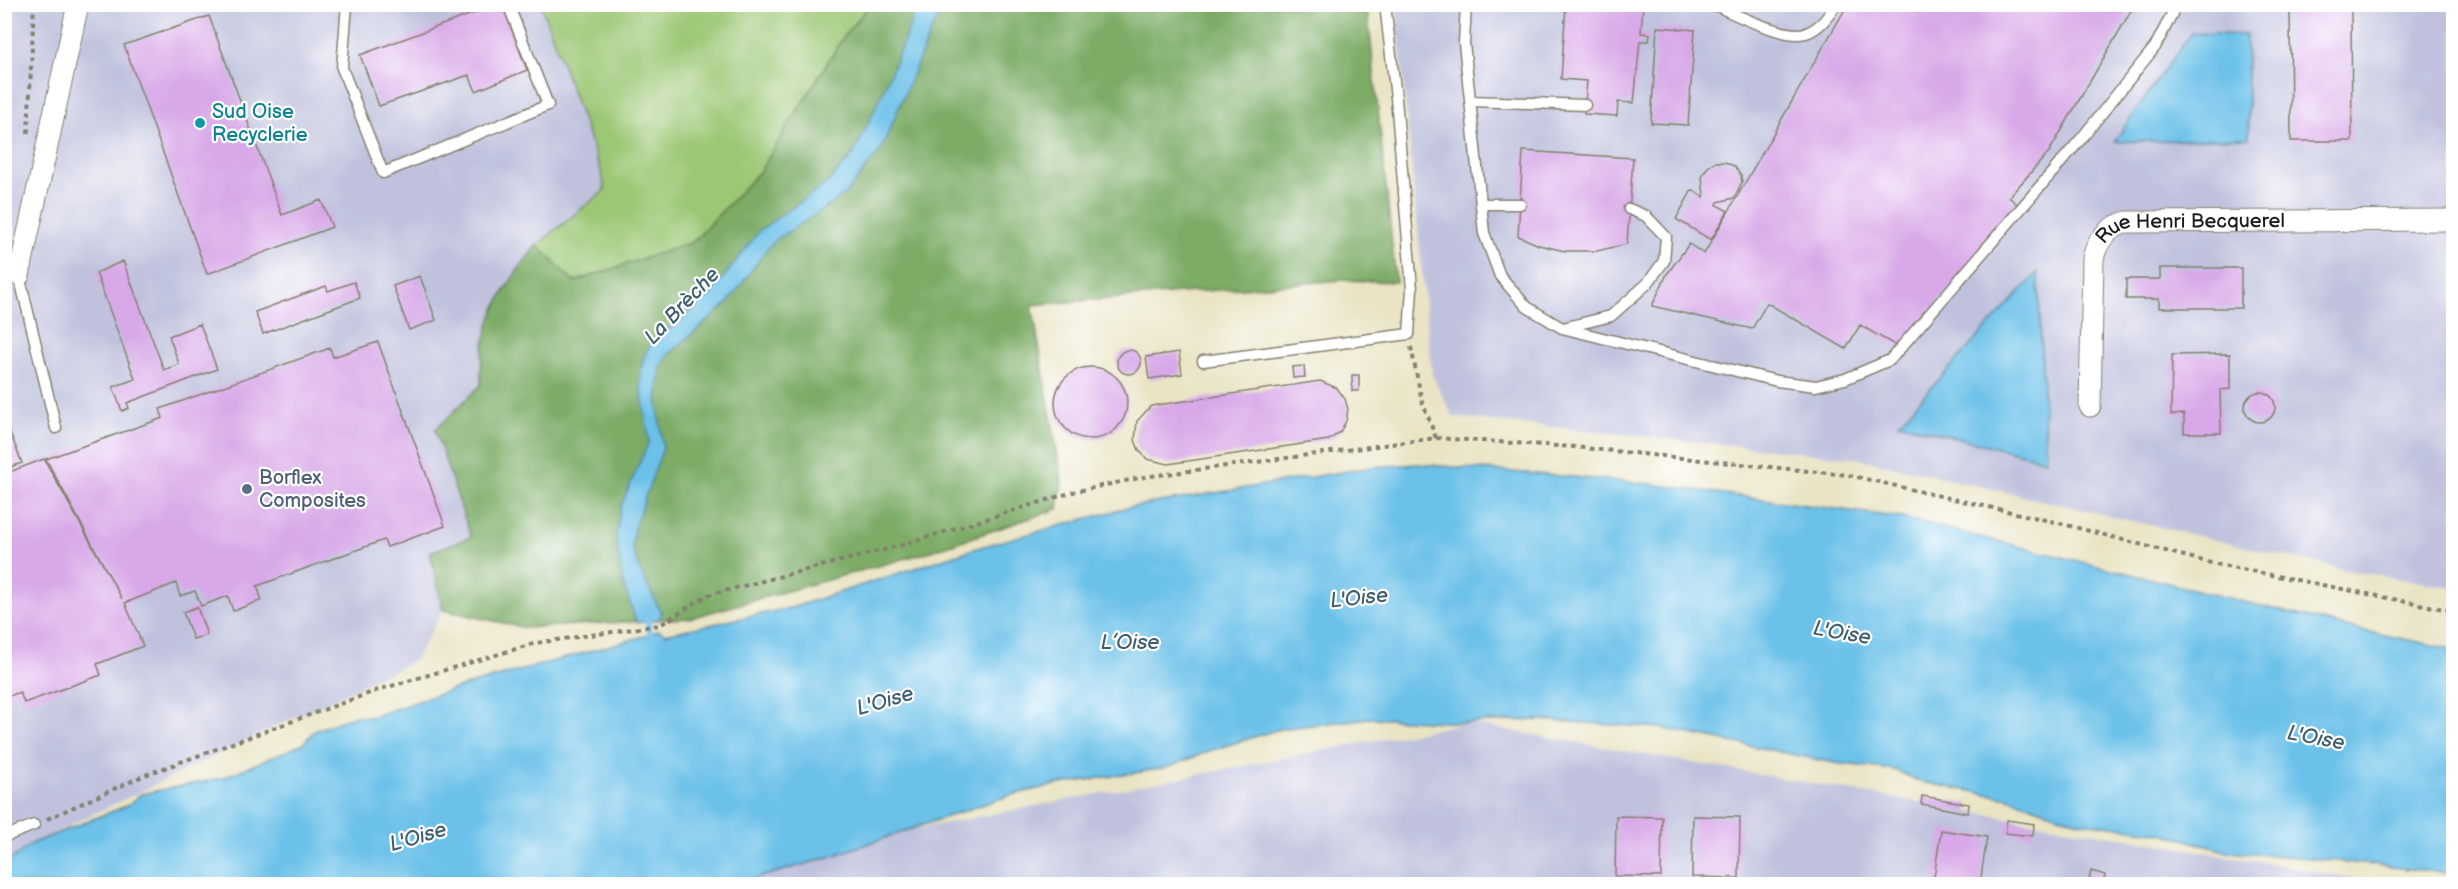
<svg xmlns="http://www.w3.org/2000/svg" width="2458" height="889" font-family="'Balsamiq Sans',sans-serif">
<style>
.industrial{fill:#c0c2dd}
.green{fill:#9cc774;stroke:#5c7248;stroke-width:1.5}
.forest{fill:#7dac66;stroke:#4c6441;stroke-width:1.5}
.water{fill:#6cc1e9;stroke:#446e82;stroke-width:1.5}
.lines{fill:none;stroke-linecap:round;stroke-linejoin:round}
.stream{stroke:#6cc1e9;stroke-width:6}
.building{fill:#d8a8e8}
.service-casing{stroke:#838070;stroke-width:13}
.minor-casing{stroke:#838070;stroke-width:23}
.path{stroke:#838070;stroke-width:4;stroke-dasharray:4.5 4.5;stroke-linecap:butt}
.service{stroke:#fff;stroke-width:10}
.minor{stroke:#fff;stroke-width:21}
.culture-dot{fill:#0f9aa8;stroke:#fff;stroke-width:2}
.service-dot{fill:#5c6f8a;stroke:#fff;stroke-width:2}
.labels{text-anchor:middle;dominant-baseline:central;stroke-width:4.5;stroke-linejoin:round;paint-order:stroke}
.culture-label{font-size:20px;fill:#0d838f;stroke:#fff;text-anchor:start}
.street-label{font-size:20px;fill:#1c1c1c;stroke:#fff}
.service-label{font-size:20px;fill:#4e5e75;stroke:#fff;text-anchor:start}
.water-label{font-size:21px;font-style:italic;fill:#3c5e6e;stroke:#fff}
</style>
<rect width="100%" height="100%" fill="#fff"/>
<filter id="ink" filterUnits="userSpaceOnUse"><feTurbulence type="fractalNoise" baseFrequency=".0167" numOctaves="2"/><feDisplacementMap in="SourceGraphic" scale="12" xChannelSelector="R" yChannelSelector="G"/><feConvolveMatrix kernelMatrix="1 2 1 2 8 2 1 2 1" color-interpolation-filters="sRGB"/></filter>
<filter id="wash" filterUnits="userSpaceOnUse"><feTurbulence type="fractalNoise" baseFrequency=".008" numOctaves="4" result="noise"/><feDisplacementMap in="SourceGraphic" scale="24" xChannelSelector="R" yChannelSelector="G"/><feGaussianBlur stdDeviation="1.35" result="paint"/><feColorMatrix in="noise" values="0 0 0 0 0 0 0 0 0 0 0 0 0 0 0 0 0 1.4 0 .05"/><feComposite in="paint" operator="in"/></filter>
<g filter="url(#wash)">
<rect width="100%" height="100%" fill="#eae4c5"/>
<!-- industrial -->
<path class="industrial" d="M5 5H541L601 171 605 190 480 363 481 385 435 429 472 537 430 552 443 610 415 660 33 843 5 864Z
M1396 5H2453V587L2351 571 1856 458 1453 417 1432 375Z
M1466 723 2386 884H737L829 857 900 832Z"/>
<!-- green -->
<path class="green" d="M541 5H870L846 33 760 171 693 242 573 282 537 245 605 190 601 171Z"/>
<!-- forest -->
<path class="forest" d="M870 5H1367L1396 282 1343 280 1032 305 1062 481 1058 509 925 553 690 618 526 628 443 610 430 552 471 537 435 430 481 385C479 326 501 290 537 245L574 282 693 242 760 171 846 33Z"/>
<!-- water -->
<path class="water" d="M919 4 950 5 934 24 881 150 848 191 835 202 777 239 767 249 728 303 668 355 661 367 657 398 663 448 634 528 632 547 640 571 662 614 658 620 637 623 623 584 616 539 620 508 649 441 640 382 643 359 649 347 654 340 691 312 709 296 760 230 826 184 853 155 881 96Z
M2191 33 2246 35 2249 138 2114 142Z
M2038 272 2046 460 1899 423Z
M1418 464 1643 483 1903 518 2355 629 2453 649V874L2311 858 2228 852 2162 833 2075 821 2009 798 1921 782 1895 770 1835 763 1661 728 1538 720 1466 723 1369 718 1280 729 1212 750 1166 768 1054 785 1008 796 829 857 737 884H5V864L33 843 128 805 141 794 222 778 303 744 314 731 354 716 371 717 454 689 644 636 659 630 665 634 794 607 980 547 1130 507 1372 467Z"/>
<g class="lines">
<!-- stream -->
<path class="stream" d="M646 614 651 639"/>
</g>
<g id="blocks">
<!-- building -->
<path class="building" d="M499 4H502L527 70 476 91 469 75 379 106 360 55Z
M1566 4H1643L1641 33 1650 34 1649 41H1640L1634 103 1618 102 1617 116 1584 114 1587 81 1561 79Z
M1848 4H2135L2049 152 2009 197 2020 207 1898 347 1860 325 1846 349 1767 303 1752 329 1652 306 1667 274 1689 244 1704 254Z
M2290 4H2351L2352 141H2291Z
M209 16 282 215 321 200 332 227 207 274 124 45Z
M1657 27 1695 30 1688 125 1651 123Z
M1523 151 1633 158 1627 244 1597 251H1565L1539 245 1518 236Z
M1715 162H1725L1734 166 1741 175 1742 182 1734 198 1718 202 1717 205 1728 211 1711 240 1676 219 1692 190 1704 197 1702 176 1707 168Z
M123 261 164 370 179 364 169 336 200 324 217 369 127 403 129 408 122 411 113 387 135 379 96 273Z
M2160 268H2241V308H2159V299H2126V279H2160Z
M420 276 436 320 409 330 393 286Z
M354 282 360 298 263 334 255 312 326 286 328 291Z
M378 342 445 526 387 547 384 540 257 586 262 600 233 611 228 596 201 606 195 591 180 596 176 583 125 603 143 646 97 664 101 675 24 703 20 692 4 698V474L44 459 122 599 46 459 163 418 160 409 330 348 333 357Z
M1117 362a12 12 0 1 1 24 0a12 12 0 1 1-24 0Z
M1179 352 1182 374 1149 379 1146 357Z
M2230 354V389L2220 390 2221 433H2184V414L2171 415 2172 355Z
M1304 366 1305 377 1293 378 1292 367Z
M1055 403a36 36 0 1 1 72 0a36 36 0 1 1-72 0Z
M1352 375H1359V391H1352Z
M1320 381 1337 388 1345 399 1348 409 1346 421 1340 432 1329 440 1168 464 1147 459 1139 450 1135 440 1137 421 1151 406Z
M2245 407a15 15 0 1 1 30 0a15 15 0 1 1-30 0Z
M4 417 22 463 7 468 4 461Z
M197 607 207 635 193 639 183 612Z
M1922 796 1969 804 1968 813 1921 804Z
M1616 816 1662 817 1661 877 1615 876Z
M1693 816 1740 817 1739 878 1692 877Z
M2007 820 2034 824 2033 836 2005 833Z
M1941 830 1987 837 1980 884H1933Z
M2091 871 2105 875 2103 884H2088Z"/>
</g>
</g>
<g filter="url(#ink)">
<use href="#blocks" fill-opacity="0" stroke="#838070" stroke-width="1.5"/>
<g class="lines">
<!-- service casing -->
<g class="service-casing">
<path id="service" d="M347 4 342 68 383 173 548 105 508 4
M1466 4 1464 43 1484 233 1500 276 1527 307 1562 328 1777 381 1816 386 1845 379 1890 360 2081 139 2155 47 2172 14 2170 4
M1713 4C1734 14 1784 39 1806 33 1819 29 1830 15 1836 4
M1471 101 1585 105
M1481 204H1520
M19 275 56 428
M1563 328 1611 316 1647 284 1664 261 1666 237 1646 216 1629 209
M1203 361 1409 334 1412 289 1396 98 1385 4
M4 837 34 825"/>
</g>
<!-- minor casing -->
<g class="minor-casing">
<g id="minor">
<path d="M19 275 78 4"/>
<path id="s1" d="M2090 406 2093 259C2097 240 2108 227 2127 222L2454 220"/>
</g>
</g>
<!-- path -->
<path class="path" d="M28 133 34 4
M1411 347 1422 401 1436 438
M47 819 145 775 378 690 536 643 660 625 708 595 899 546 1073 492 1144 477 1436 438 1574 447 1848 475 2059 523 2211 563 2454 611"/>
<!-- service -->
<use href="#service" class="service"/>
<!-- minor -->
<use href="#minor" class="minor"/>
</g>
</g>
<!-- markers -->
<circle class="culture-dot" cx="200" cy="123" r="6"/>
<circle class="service-dot" cx="247" cy="489" r="6"/>
<g class="labels">
<!-- culture labels -->
<g class="culture-label">
<text x="212" y="112">Sud Oise<tspan x="212" dy="23">Recyclerie</tspan></text>
</g>
<!-- street labels -->
<g class="street-label">
<text stroke="none"><textPath href="#s1" startOffset="262">Rue Henri Becquerel</textPath></text>
</g>
<!-- service labels -->
<g class="service-label">
<text x="259" y="478">Borflex<tspan x="259" dy="23">Composites</tspan></text>
</g>
<!-- water labels -->
<g class="water-label">
<text transform="translate(682 306) rotate(-46)">La Brèche</text>
<text transform="translate(1359 598) rotate(-6)">L'Oise</text>
<text transform="translate(1842 633) rotate(10)">L'Oise</text>
<text x="1130" y="642">L’Oise</text>
<text transform="translate(885 701) rotate(-16)">L'Oise</text>
<text transform="translate(2316 738) rotate(11)">L'Oise</text>
<text transform="translate(418 837) rotate(-16)">L'Oise</text>
</g>
</g>
<!-- margin -->
<rect width="2458" height="889" fill="none" stroke="#fff" stroke-width="24"/>
</svg>
